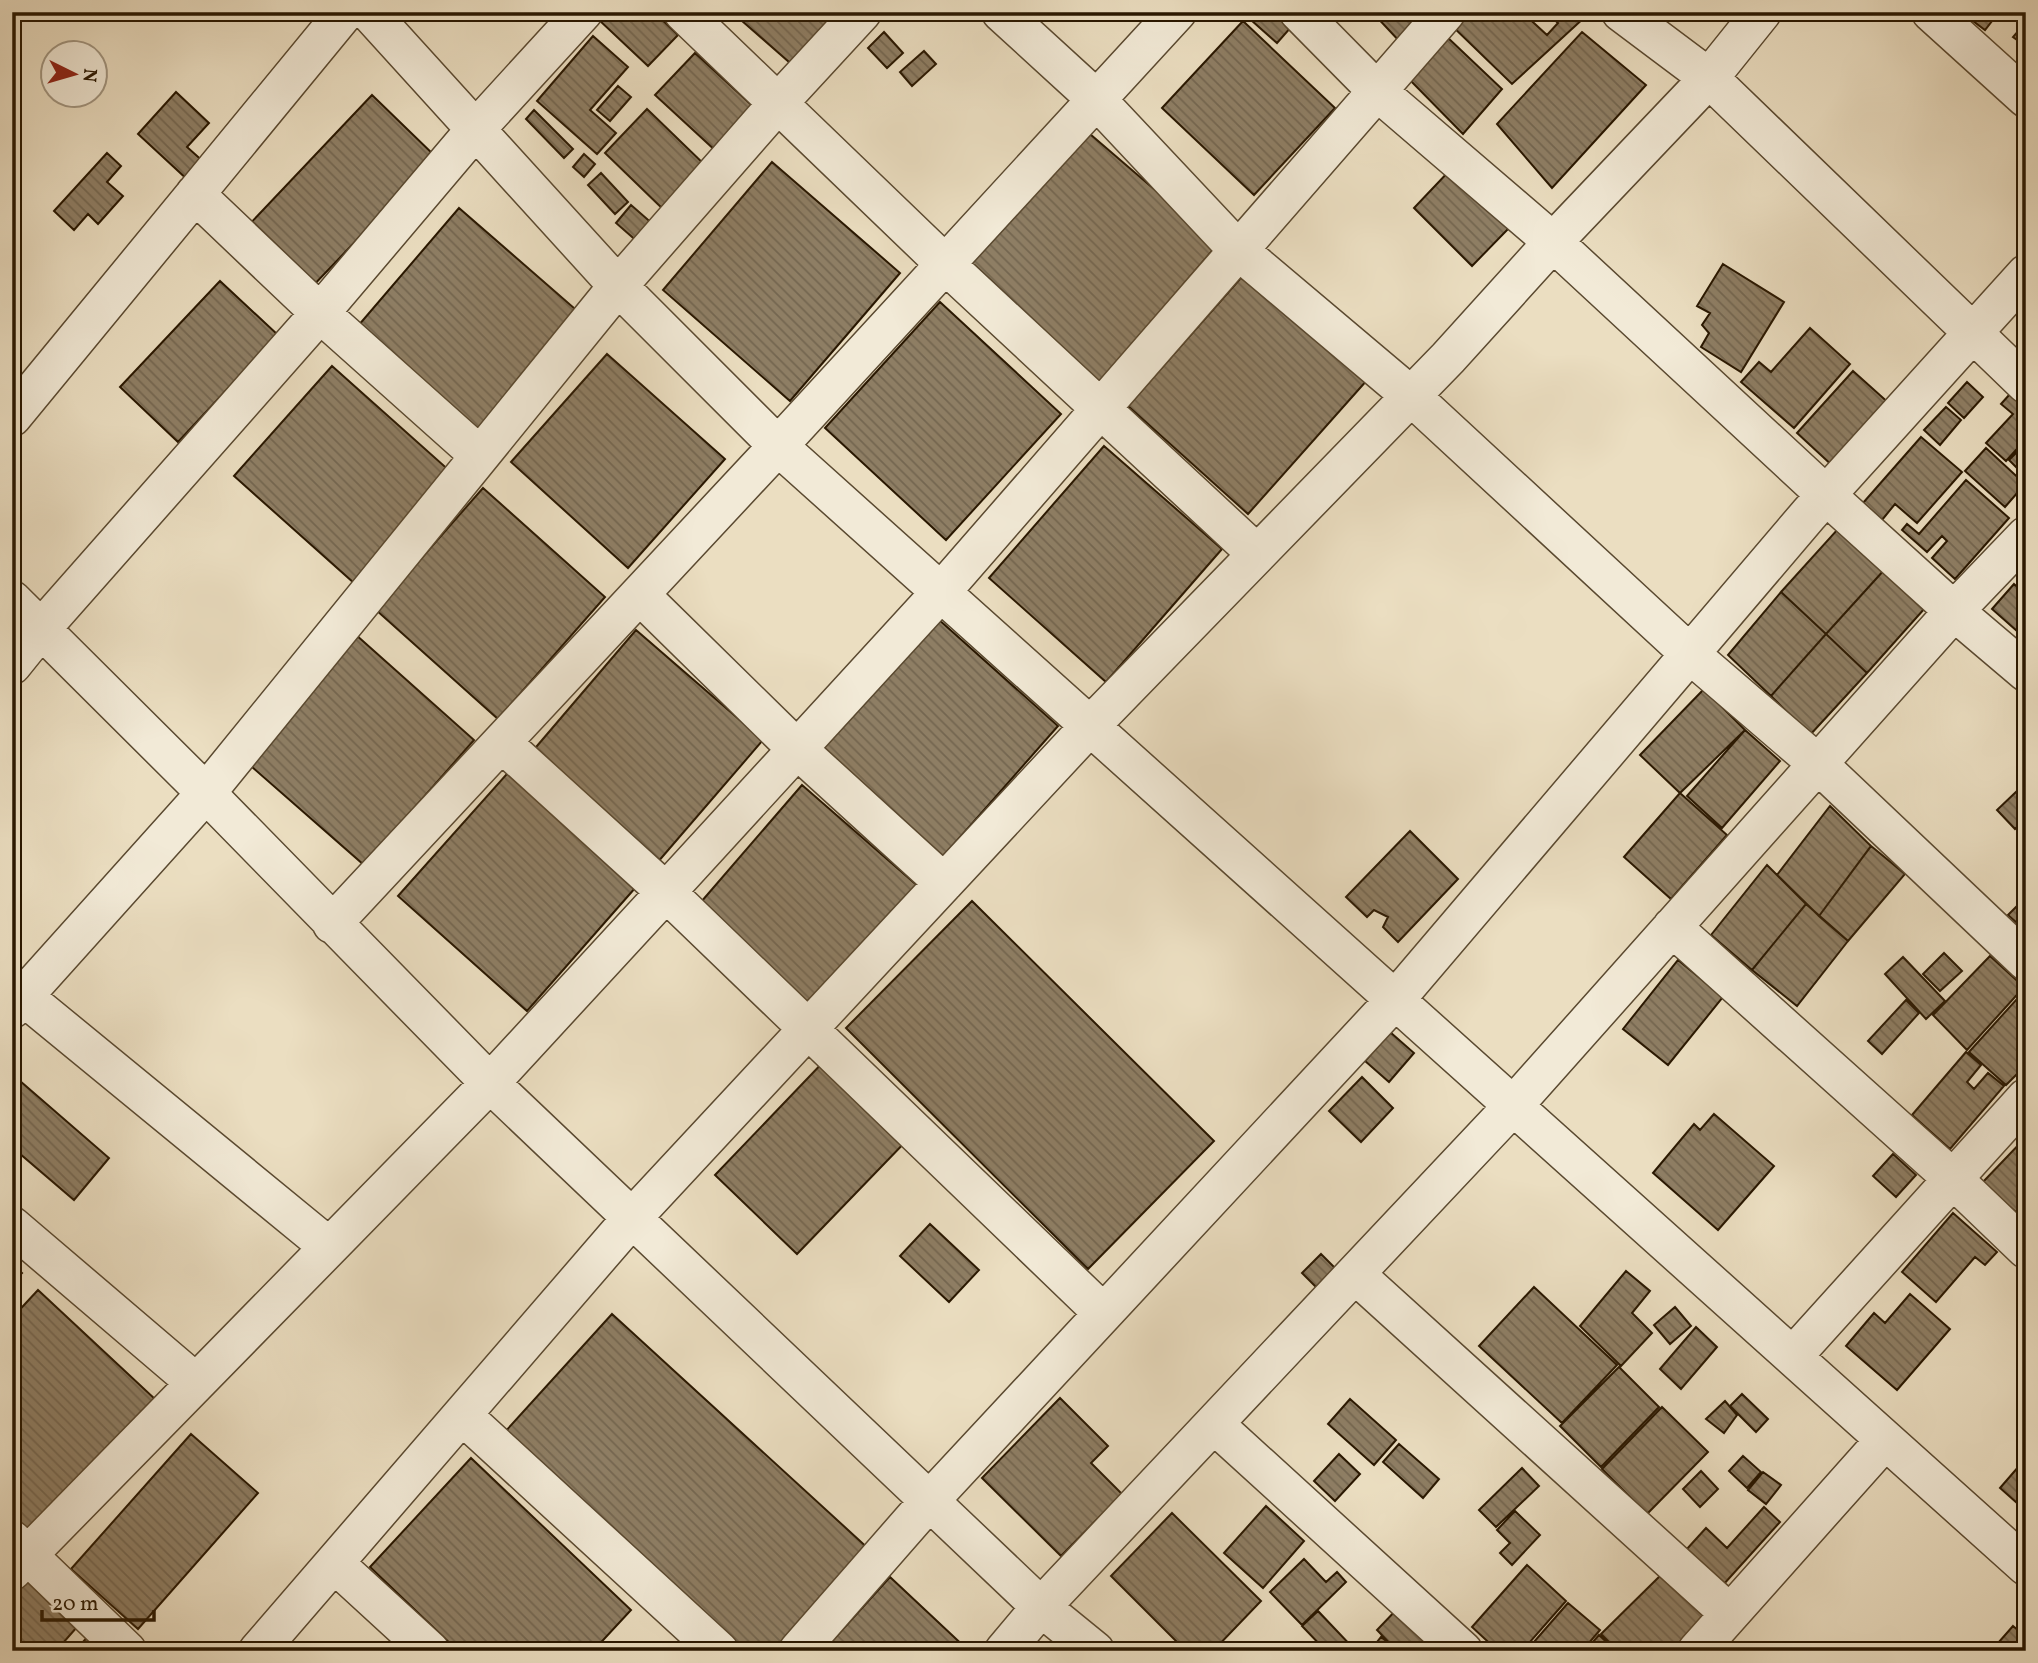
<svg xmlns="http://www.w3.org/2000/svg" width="2038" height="1663" font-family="Vollkorn,serif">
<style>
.building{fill:url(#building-back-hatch);stroke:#291700;stroke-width:2}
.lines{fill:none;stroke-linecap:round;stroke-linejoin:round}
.minor-casing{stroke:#5a4930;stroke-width:41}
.minor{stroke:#f2ead7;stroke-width:38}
</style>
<defs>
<pattern id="building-back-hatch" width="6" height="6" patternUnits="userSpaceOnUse" patternTransform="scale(1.75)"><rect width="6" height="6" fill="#8e7e64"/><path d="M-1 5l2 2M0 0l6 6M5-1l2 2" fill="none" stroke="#746650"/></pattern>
</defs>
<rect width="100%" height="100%" fill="#ebdec1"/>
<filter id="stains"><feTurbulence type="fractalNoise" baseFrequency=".00286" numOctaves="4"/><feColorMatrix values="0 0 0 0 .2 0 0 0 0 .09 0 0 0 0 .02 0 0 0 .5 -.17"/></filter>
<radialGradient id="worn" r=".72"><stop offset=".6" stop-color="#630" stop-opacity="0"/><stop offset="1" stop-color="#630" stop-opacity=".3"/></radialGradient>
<!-- building -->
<path class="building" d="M606 12H654L678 35 648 66 599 20Z
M736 12H844L797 69 734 14Z
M1242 12H1288L1292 26 1277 43Z
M1372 12H1434L1402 44Z
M1460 12H1506L1508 14 1522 12 1547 35 1558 23 1546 12H1581L1586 16 1512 84 1450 24Z
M1961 12H1999L1985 30Z
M1243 21 1335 108 1254 195 1162 108Z
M2026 22V43L2024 45 2013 37Z
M884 32 903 53 887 68 868 48Z
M1582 32 1646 85 1552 188 1497 124Z
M593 36 628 67 590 110 616 133 597 154 537 101Z
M1446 36 1502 89 1463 134 1405 75Z
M924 51 936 64 912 86 900 72Z
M695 53 756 109 717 152 655 95Z
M618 86 631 97 610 121 597 110Z
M176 92 209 123 187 147 206 164 189 181 138 134Z
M372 95 436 157 309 290 245 229Z
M647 109 708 168 666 212 605 153Z
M534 110 573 149 564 158 526 119Z
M1083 128 1218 244 1097 385 963 269Z
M107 153 121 166 107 182 123 196 98 224 88 214 74 230 54 211Z
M584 154 595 164 584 177 573 167Z
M772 162 900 273 790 401 663 290Z
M1452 168 1510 227 1472 266 1414 208Z
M601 173 628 202 615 214 588 185Z
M631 205 654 225 639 243 616 223Z
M459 208 582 315 476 439 352 333Z
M1723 264 1784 302 1741 372 1701 347 1709 333 1702 325 1710 313 1697 306Z
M1247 271 1368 379 1248 514 1128 406Z
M220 281 278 335 178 442 120 387Z
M940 302 1061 414 946 540 825 428Z
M1810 328 1850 364 1794 428 1741 382 1759 362 1771 372Z
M607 354 725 459 628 568 511 462Z
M332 366 452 473 354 583 234 476Z
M1853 371 1891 405 1835 468 1797 433Z
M1967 382 1983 397 1964 418 1948 403Z
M2010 394 2026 408V439L2006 461 1986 443 2013 414 2001 404Z
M1946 407 1961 420 1940 445 1924 430Z
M1921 437 1962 472 1917 523 1895 504 1882 520 1863 503Z
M2025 444H2026V477L2009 460Z
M1104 446 1222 549 1106 682 989 578Z
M1986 448 2025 484 2005 507 1965 471Z
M1966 480 2009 518 1955 579 1932 558 1947 541 1942 536 1927 552 1902 530 1907 524 1919 534Z
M483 488 605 597 498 719 376 610Z
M1837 530 1885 569 1826 634 1781 592Z
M1885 569 1925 608 1867 673 1826 634Z
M2014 584 2023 592 2026 588V639L1992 609Z
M1781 592 1826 634 1771 696 1728 655Z
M937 618 1058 726 940 860 819 752Z
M636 630 763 740 657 863 531 753Z
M355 634 474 740 364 865 244 760Z
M1826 634 1867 673 1810 735 1771 696Z
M1704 689 1745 730 1680 793 1640 755Z
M1745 730 1780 761 1722 828 1687 796Z
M515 765 643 879 527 1011 398 896Z
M802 785 919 887 812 1011 695 909Z
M2017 791 2026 801V819L2015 829 1997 810Z
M1680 793 1727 835 1671 899 1624 857Z
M1830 806 1871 846 1819 916 1777 875Z
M1410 831 1458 879 1398 942 1383 927 1388 917 1374 910 1367 917 1346 897Z
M1871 846 1905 874 1848 941 1819 916Z
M1767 865 1806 904 1752 970 1711 935Z
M2026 897V931L2008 915Z
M972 901 1214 1141 1088 1269 846 1028Z
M1806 904 1848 941 1797 1006 1752 970Z
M1944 953 1962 971 1940 991 1923 974Z
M1990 956 2024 987 1967 1050 1933 1015Z
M1903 957 1945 1001 1926 1019 1885 974Z
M1678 960 1723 997 1668 1065 1623 1029Z
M2026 989V1065L2006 1085 1969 1052Z
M1906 1000 1919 1013 1882 1054 1868 1041Z
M1390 1032 1414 1053 1389 1082 1365 1061Z
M1966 1052 1981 1065 1967 1082 1974 1089 1988 1073 2004 1086 1950 1149 1912 1115Z
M829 1056 911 1136 797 1254 715 1175Z
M12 1074 109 1158 74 1200 12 1147Z
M1362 1077 1393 1108 1361 1142 1329 1111Z
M1714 1114 1774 1166 1718 1230 1653 1173 1694 1124 1700 1130Z
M2026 1137V1217L2024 1219 1982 1183Z
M1893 1154 1916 1175 1896 1197 1873 1176Z
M1953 1213 1997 1252 1985 1265 1975 1257 1936 1302 1902 1272Z
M930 1224 979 1270 949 1302 900 1256Z
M1321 1254 1337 1270 1318 1289 1302 1273Z
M12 1264 22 1273 12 1283Z
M1626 1271 1650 1291 1632 1313 1652 1333 1621 1366 1580 1326Z
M1534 1287 1617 1365 1562 1423 1479 1346Z
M38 1290 156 1400 33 1534 12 1515V1318Z
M1910 1294 1950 1329 1897 1390 1846 1346 1874 1313 1885 1323Z
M1675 1307 1691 1326 1670 1344 1654 1325Z
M612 1314 871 1551 781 1651H742L504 1433Z
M1696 1327 1717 1347 1681 1389 1660 1369Z
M1619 1367 1659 1407 1601 1467 1560 1426Z
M1742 1394 1768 1419 1756 1432 1730 1406Z
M1060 1398 1108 1446 1091 1463 1122 1494 1061 1556 982 1478Z
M1350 1399 1396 1440 1374 1465 1328 1424Z
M1725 1401 1737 1415 1724 1433 1706 1419Z
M1662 1407 1708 1452 1647 1514 1602 1469Z
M191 1434 258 1493 138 1629 71 1569Z
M1399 1444 1439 1479 1423 1498 1383 1462Z
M1339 1454 1360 1474 1335 1501 1314 1481Z
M1743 1456 1761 1472 1747 1488 1729 1471Z
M471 1458 631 1610 593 1651H458L370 1567Z
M2026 1458V1511L2000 1488Z
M1522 1468 1539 1486 1496 1527 1479 1510Z
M1701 1471 1718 1489 1700 1507 1683 1489Z
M1763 1472 1781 1485 1766 1504 1748 1490Z
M1266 1506 1304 1541 1263 1588 1224 1553Z
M1764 1507 1780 1522 1723 1585 1686 1550 1706 1528 1727 1548Z
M1515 1511 1540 1535 1512 1565 1500 1553 1510 1543 1497 1530Z
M1172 1513 1261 1601 1213 1651H1186L1111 1576Z
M1304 1559 1326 1582 1337 1572 1346 1582 1302 1625 1270 1592Z
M1527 1565 1566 1601 1522 1651H1498L1472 1627Z
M32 1573 84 1619 56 1651H12V1596Z
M1663 1573 1706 1617 1672 1651H1618L1601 1634Z
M890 1577 969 1651H823Z
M1568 1603 1600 1630 1582 1651H1526Z
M1400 1606 1436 1643 1429 1651H1397L1377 1630Z
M1318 1611 1356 1651H1326L1302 1626Z
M2013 1626 2026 1637V1651H1991Z
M90 1634 108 1651H75Z
M1599 1635 1616 1651H1585Z
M1381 1637 1399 1651H1370Z"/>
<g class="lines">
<!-- minor casing -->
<g class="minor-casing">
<path id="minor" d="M369 12 618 286 778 446 2026 1566
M683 12 945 264 1257 554
M1001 12 1095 98 1238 250 1411 396 1690 654 1818 764 2026 961
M1299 12 1377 91 1553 242 1826 495 1954 611 2026 672
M1621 12 1709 78 2026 384
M1931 12 2026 98
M195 194 320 313 479 455
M12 417 345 12
M640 595 797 749 944 883
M12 600 206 793 490 1083 1041 1607 1095 1651
M12 665 41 629 320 313 475 130 583 12
M502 743 666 892 1103 1313
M332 924 778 446 1177 12
M1672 927 1953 1179 2026 1249
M12 987 329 1247
M12 1009 206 793 618 286 779 102 862 12
M12 1226 196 1383
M1355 1274 1730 1614
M1793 1356 2026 1098
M462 1415 719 1651
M1214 1424 1463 1651
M12 1540 127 1651
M334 1563 430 1651
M12 1571 490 1083 666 892 941 592 1446 12
M258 1651 632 1218 1090 726 1448 358 1553 242 1709 78 1762 12
M798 1651 930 1500 1395 1000 1809 514 2026 274
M1004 1651 1041 1607 1513 1106 1954 611 2026 536
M1697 1651 1885 1440"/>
</g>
<!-- minor -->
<use href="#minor" class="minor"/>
</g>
<!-- margin -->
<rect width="2038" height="1663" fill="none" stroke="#ebdec1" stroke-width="42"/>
<rect x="14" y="14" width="2010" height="1635" fill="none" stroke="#291700" stroke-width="3.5"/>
<rect x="21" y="21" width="1996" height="1621" fill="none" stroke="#291700" stroke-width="2"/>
<!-- north arrow -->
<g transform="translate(74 74) rotate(95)"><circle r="33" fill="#f2ead7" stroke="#a29681" stroke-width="2"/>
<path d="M0-5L12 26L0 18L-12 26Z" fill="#8f2418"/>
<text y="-10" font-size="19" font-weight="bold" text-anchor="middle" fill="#291700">N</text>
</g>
<!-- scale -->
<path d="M42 1610v10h112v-10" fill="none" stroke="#291700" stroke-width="3.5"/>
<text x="52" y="1610" font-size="21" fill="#291700" stroke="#f2ead7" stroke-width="5" paint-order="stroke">20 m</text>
<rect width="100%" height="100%" filter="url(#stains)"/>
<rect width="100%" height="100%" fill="url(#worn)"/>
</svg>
